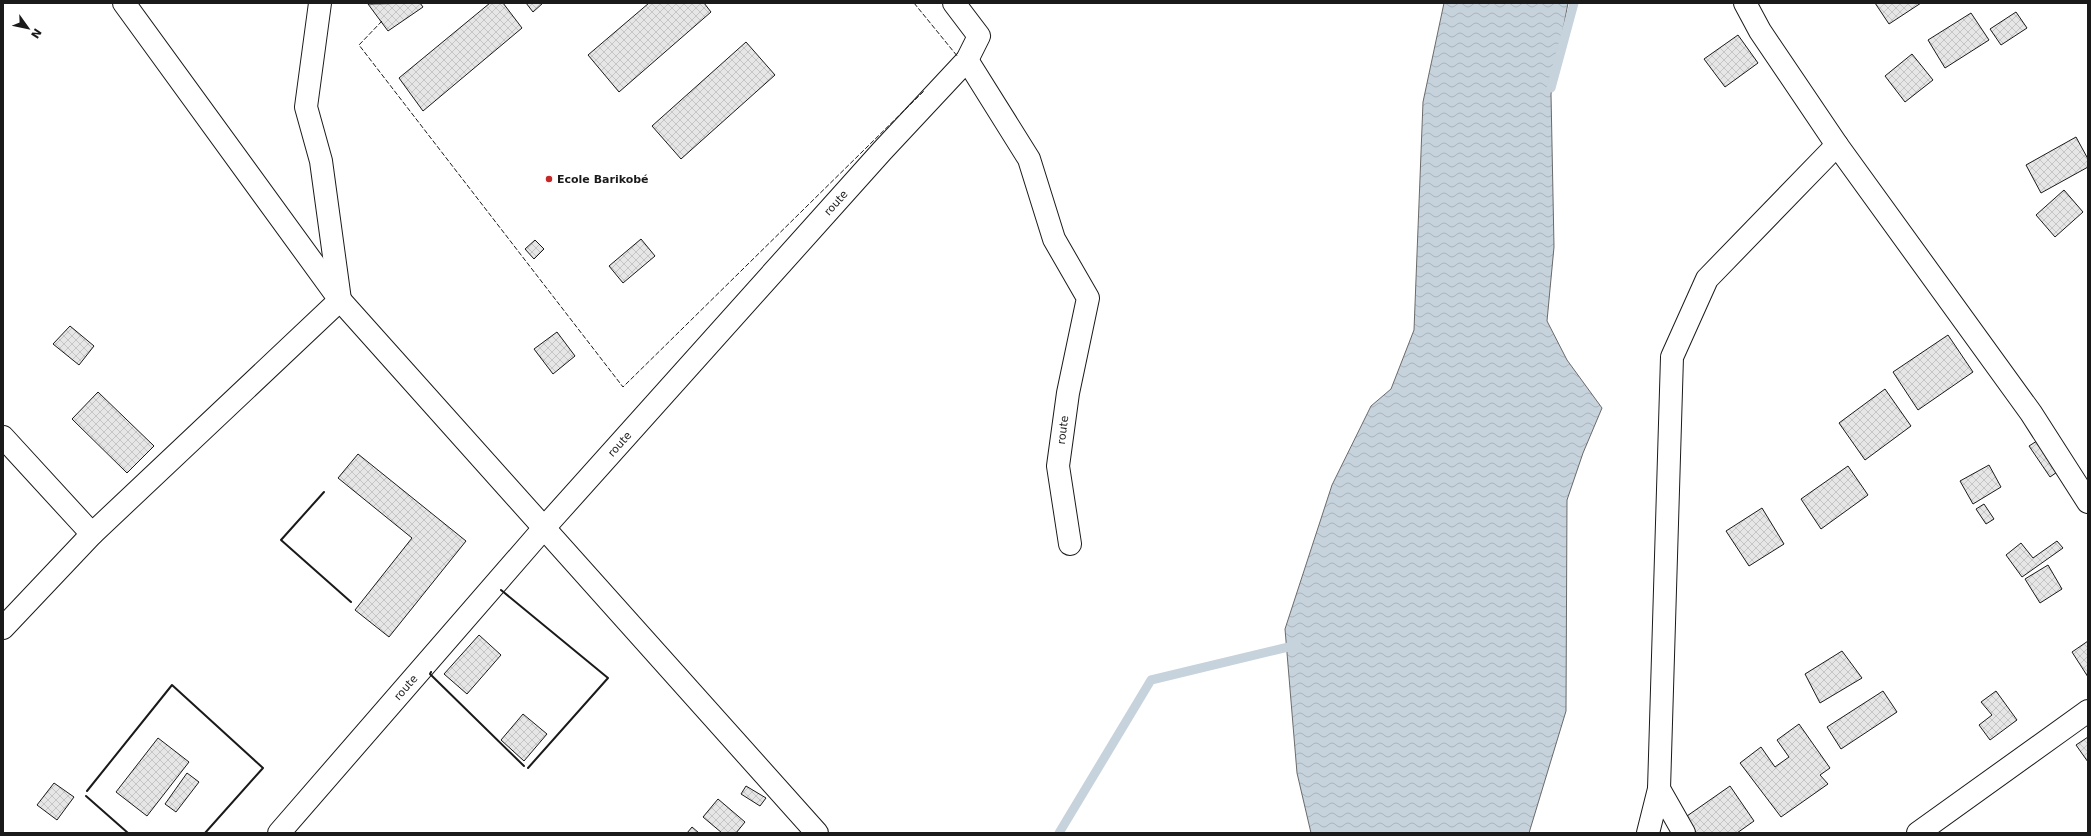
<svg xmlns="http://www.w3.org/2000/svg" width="2091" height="836" font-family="'DejaVu Sans',sans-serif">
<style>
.water{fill:url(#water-waves);stroke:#6a6a6a}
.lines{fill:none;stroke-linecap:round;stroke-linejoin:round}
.stream{stroke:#c6d2dc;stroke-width:9}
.building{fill:url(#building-cross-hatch);stroke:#1a1a1a}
.street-casing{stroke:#1a1a1a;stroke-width:24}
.secondary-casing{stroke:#1a1a1a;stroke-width:24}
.street{stroke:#fff;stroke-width:22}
.secondary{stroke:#fff;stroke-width:22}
.fence{stroke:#1a1a1a;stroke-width:1;stroke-dasharray:5 2;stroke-linecap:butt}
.wall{stroke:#1a1a1a;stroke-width:2}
.poi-dot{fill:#c62828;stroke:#fff;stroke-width:1.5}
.labels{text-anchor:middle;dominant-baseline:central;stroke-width:3;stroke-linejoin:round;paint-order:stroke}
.poi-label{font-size:11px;font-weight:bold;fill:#1a1a1a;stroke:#fff;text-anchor:start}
.street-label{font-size:11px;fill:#1a1a1a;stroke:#fff}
</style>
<defs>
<pattern id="water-waves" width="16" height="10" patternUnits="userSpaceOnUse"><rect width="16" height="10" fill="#c6d2dc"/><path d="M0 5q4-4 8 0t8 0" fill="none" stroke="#aab4bc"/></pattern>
<pattern id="building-cross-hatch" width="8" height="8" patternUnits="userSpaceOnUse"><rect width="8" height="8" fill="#e6e6e6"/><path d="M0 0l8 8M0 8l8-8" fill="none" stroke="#c5c5c5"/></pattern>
</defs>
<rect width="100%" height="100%" fill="#fff"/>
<!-- water -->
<path class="water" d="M1444 3H1568L1551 94 1554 247 1547 321 1567 360 1602 408 1583 453 1567 500 1566 711 1529 833H1311L1297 773 1285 629 1332 485 1371 406 1391 389 1414 330 1423 102Z"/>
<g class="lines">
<!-- stream -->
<path class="stream" d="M1551 88 1574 3
M1059 833 1151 680 1297 645"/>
</g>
<!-- building -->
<path class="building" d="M420 3 423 7 388 31 368 4Z
M490 3H503L522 28 423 111 399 78Z
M526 3H543L533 12Z
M649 3H704L711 12 619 92 588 55Z
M1875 3H1921L1889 24Z
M2016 12 2027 28 2001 45 1990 29Z
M1971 13 1989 40 1945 68 1928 40Z
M1738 35 1758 63 1725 87 1704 59Z
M746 42 775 75 681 159 652 126Z
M1912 54 1933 80 1905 102 1885 76Z
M2076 137 2088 159V167L2041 193 2026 165Z
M2064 190 2083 212 2055 237 2036 215Z
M641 239 655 256 623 283 609 266Z
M535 240 544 249 534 259 525 249Z
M70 326 94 346 79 365 53 344Z
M557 332 575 356 553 374 534 349Z
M1948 335 1973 372 1918 410 1893 372Z
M1885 389 1911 426 1865 460 1839 423Z
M98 392 154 446 127 473 72 419Z
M2040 439 2060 470 2050 477 2029 446Z
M358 454 466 541 389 637 355 610 412 538 338 478Z
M1989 465 2001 487 1973 504 1960 481Z
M1848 466 1868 495 1821 529 1801 499Z
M1984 504 1994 519 1986 524 1976 509Z
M1762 508 1784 544 1749 566 1726 531Z
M2057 541 2063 548 2022 577 2006 555 2021 543 2033 558Z
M2048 565 2062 589 2040 603 2025 579Z
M479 635 501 655 467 694 444 674Z
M2088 641V677L2072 652Z
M1842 651 1862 678 1820 703 1805 674Z
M1883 691 1897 712 1841 749 1827 727Z
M1996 691 2017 720 1990 740 1979 725 1992 715 1981 702Z
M523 714 547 734 524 761 501 740Z
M1799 724 1830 768 1820 775 1828 784 1781 817 1740 763 1761 747 1775 767 1789 757 1777 740Z
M2088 737V762L2076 745Z
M158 738 189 762 147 816 116 792Z
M187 773 199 782 176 812 165 804Z
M54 783 74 797 57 820 37 805Z
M746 786 766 798 760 806 741 794Z
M1730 786 1754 821 1737 833H1696L1687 816Z
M718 799 745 822 736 833H722L703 817Z
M692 827 699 833H687Z"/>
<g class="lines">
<!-- street casing -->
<g class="street-casing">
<g id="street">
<path d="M1745 3 1760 31 1837 145 2031 413 2088 502"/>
<path d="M967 60 1029 159 1054 239 1088 298 1068 393 1058 466 1070 544"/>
<path d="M3 437 92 534"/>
<path d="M3 628 92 534 340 300 321 161 306 107 320 3"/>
<path d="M1659 789 1684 833"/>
<path id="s1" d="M279 833 544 528 882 151 967 60 979 36 954 3"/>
<path d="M1648 833 1659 789 1672 357 1707 279 1837 145"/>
<path d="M1918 833 2088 711"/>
</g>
</g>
<!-- secondary casing -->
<g class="secondary-casing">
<path id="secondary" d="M124 3 340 300 817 833"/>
</g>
<!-- street -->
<use href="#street" class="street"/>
<!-- secondary -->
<use href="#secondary" class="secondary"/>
<!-- fence -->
<path class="fence" d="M914 3 958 57
M382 21 359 45 623 387 924 91"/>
<!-- wall -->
<path class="wall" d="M324 492 281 540 351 602
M501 590 608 678 528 768
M431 672 430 674 524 766
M87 791 172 685 263 768 205 833
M86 796 128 833"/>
</g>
<!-- markers -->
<circle class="poi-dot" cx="549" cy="179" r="4"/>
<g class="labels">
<!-- poi labels -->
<g class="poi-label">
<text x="557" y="179">Ecole Barikobé</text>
</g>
<!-- street labels -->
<g class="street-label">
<text stroke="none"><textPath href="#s1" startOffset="841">route</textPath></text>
<text transform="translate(1063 430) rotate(-83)">route</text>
<text stroke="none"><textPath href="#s1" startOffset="517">route</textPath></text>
<text stroke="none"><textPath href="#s1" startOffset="193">route</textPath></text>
</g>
</g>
<!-- border -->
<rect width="2091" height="836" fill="none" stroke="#1a1a1a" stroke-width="8"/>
<!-- north arrow -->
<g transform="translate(28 28) rotate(123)" stroke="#ffffff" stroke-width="3" paint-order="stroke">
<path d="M0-3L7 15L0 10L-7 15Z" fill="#1a1a1a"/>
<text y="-6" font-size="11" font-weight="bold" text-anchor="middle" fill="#1a1a1a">N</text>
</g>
</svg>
